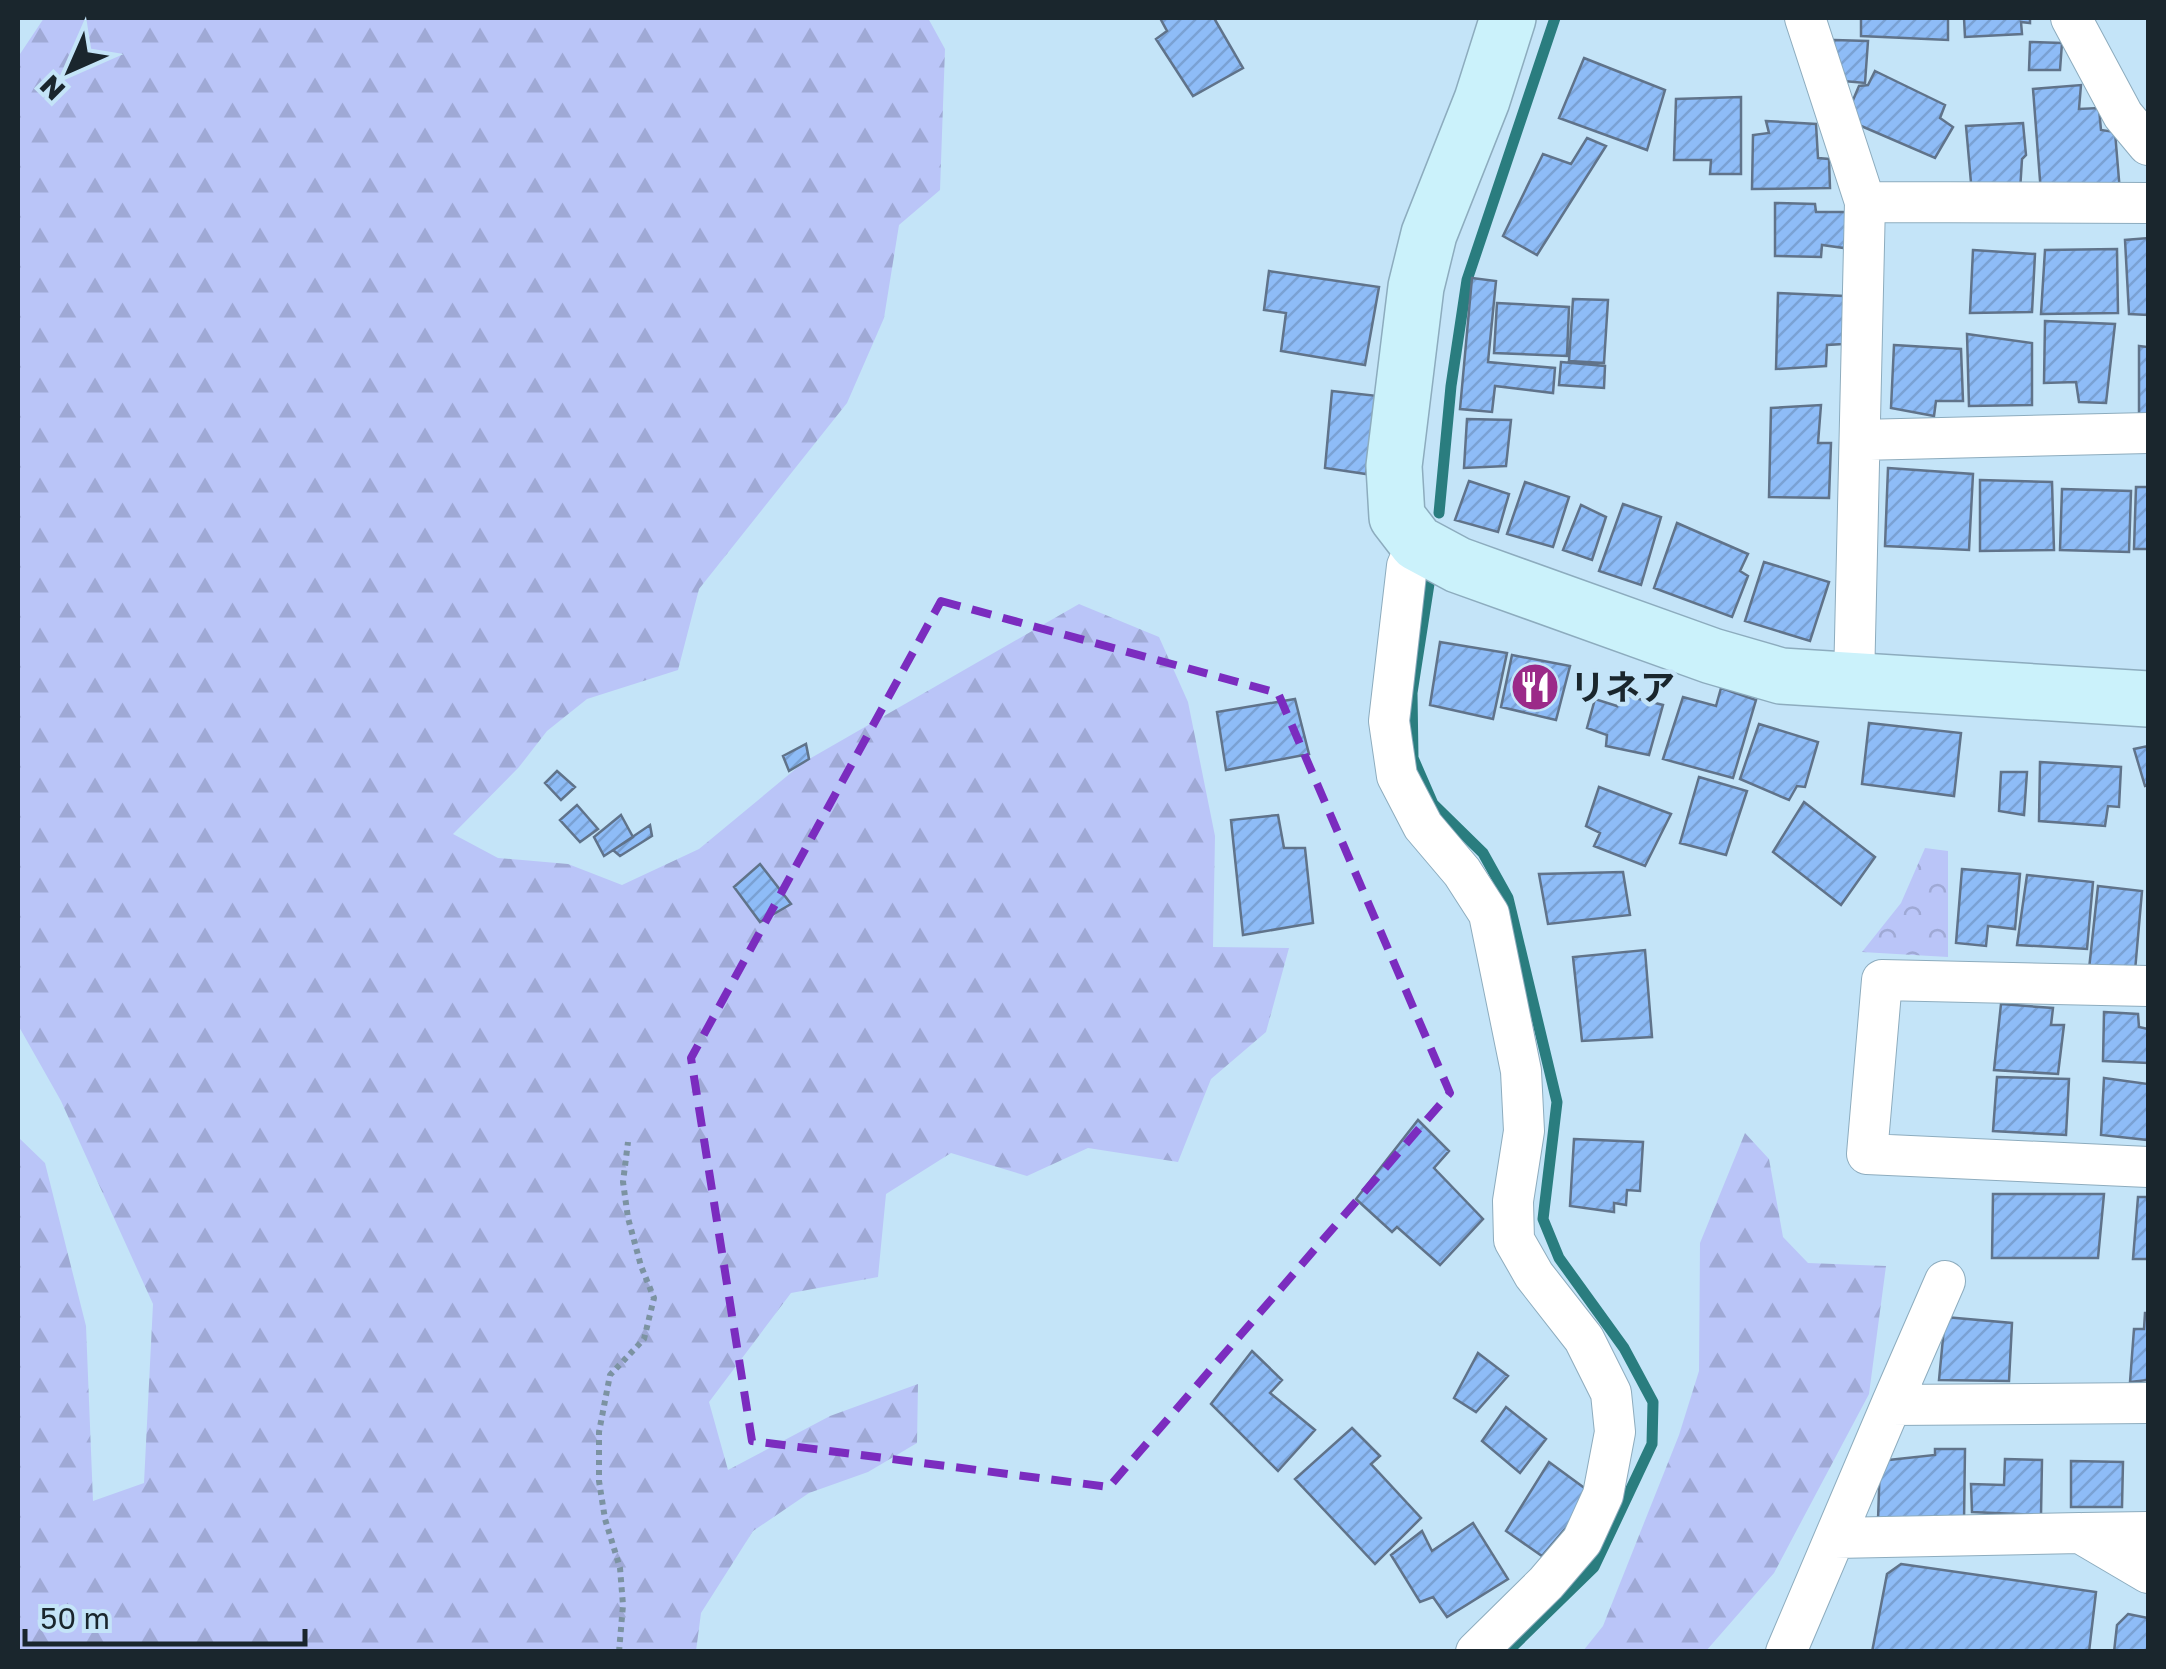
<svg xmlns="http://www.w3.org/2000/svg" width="2166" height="1669" font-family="'Golos Text','Noto Sans JP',sans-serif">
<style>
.forest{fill:url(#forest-firs)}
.park{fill:url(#park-crowns)}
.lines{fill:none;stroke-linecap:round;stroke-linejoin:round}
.stream{stroke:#2a7d7f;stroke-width:11}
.building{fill:url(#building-hatch);stroke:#60738a;stroke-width:2.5}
.street-casing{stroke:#8dacbe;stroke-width:42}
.secondary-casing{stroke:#8dacbe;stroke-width:58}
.path{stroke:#7c93a2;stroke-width:6;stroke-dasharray:5 5;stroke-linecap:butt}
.street{stroke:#fff;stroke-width:40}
.secondary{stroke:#cbf2fb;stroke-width:55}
.marked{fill:none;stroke:#7b2cbf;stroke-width:8;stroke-dasharray:20 12;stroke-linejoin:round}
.labels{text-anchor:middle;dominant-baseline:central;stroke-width:9;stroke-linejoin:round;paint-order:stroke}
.poi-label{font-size:35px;font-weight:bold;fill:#1a262d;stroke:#c4e4f8;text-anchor:start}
</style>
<defs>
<pattern id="forest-firs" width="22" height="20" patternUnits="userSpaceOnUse" patternTransform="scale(2.5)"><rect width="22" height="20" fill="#bac5f8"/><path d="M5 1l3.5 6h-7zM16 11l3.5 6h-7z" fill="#9fa9d5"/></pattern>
<pattern id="park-crowns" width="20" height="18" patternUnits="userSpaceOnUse" patternTransform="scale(2.5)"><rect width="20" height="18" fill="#bac5f8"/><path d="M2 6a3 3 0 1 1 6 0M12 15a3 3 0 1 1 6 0" fill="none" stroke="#9fa9d5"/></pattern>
<pattern id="building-hatch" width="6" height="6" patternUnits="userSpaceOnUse" patternTransform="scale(2.5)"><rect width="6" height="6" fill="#8ebcf7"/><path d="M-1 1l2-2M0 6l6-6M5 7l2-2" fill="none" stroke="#7aa1d4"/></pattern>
</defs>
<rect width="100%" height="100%" fill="#c4e4f8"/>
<!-- forest -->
<path class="forest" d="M44 18H928L945 49 940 190 899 225 884 318 847 403 699 589 678 670 587 699 547 731 519 767 453 834 498 858 568 864 622 885 699 849 804 762 1079 604 1159 637 1188 702 1215 836 1213 947 1289 948 1266 1032 1211 1079 1178 1162 1088 1148 1027 1176 951 1153 886 1194 878 1277 791 1293 709 1402 728 1470 830 1416 918 1384 917 1443 868 1472 809 1493 753 1531 701 1613 696 1651 18 1652V1137L45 1163 86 1326 93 1501 144 1483 153 1304 61 1101 18 1025V57Z
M1745 1133 1769 1159 1783 1237 1808 1263 1886 1266 1869 1394 1774 1573 1706 1651H1583L1603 1626 1679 1435 1699 1371 1700 1243Z"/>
<!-- park -->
<path class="park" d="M1925 848 1948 851V957L1862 952 1901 903Z"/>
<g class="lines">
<!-- stream -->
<path class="stream" d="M1439 513 1451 386 1467 280 1555 18
M1429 584 1412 693 1413 758 1433 804 1483 853 1508 898 1557 1102 1543 1219 1559 1258 1624 1348 1653 1402 1652 1444 1594 1567 1507 1652"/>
</g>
<!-- building -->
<path class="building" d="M1160 18H1214L1243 68 1193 96 1156 39 1167 31Z
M1861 18H1948V40L1861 36Z
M1964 18H2030V23L2021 22 2022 34 1965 37Z
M1834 40 1868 41 1865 83 1833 80Z
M2030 42 2062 43 2060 70H2029Z
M1584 58 1665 90 1647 150 1559 118Z
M1875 71 1945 105 1940 118 1953 127 1935 158 1845 119 1859 86 1868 85Z
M2081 85 2079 109 2099 108 2101 130 2115 132 2120 192 2041 193 2033 89Z
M1741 97V174H1710L1711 160H1674L1676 99Z
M1766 121 1816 124 1818 158 1829 159 1830 188 1752 189 1753 135 1769 133Z
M2023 123 2026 155 2022 159 2020 191 1972 194 1966 126Z
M1587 138 1606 146 1537 255 1503 236 1543 154 1571 164Z
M1775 203 1815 204 1816 212H1848L1844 248 1822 245 1821 257 1775 256Z
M2148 238V315L2129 314 2125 240Z
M2117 249 2118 313 2041 314 2045 250Z
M1973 250 2035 254 2032 312 1970 313Z
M1269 271 1379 287 1365 365 1281 351 1286 313 1264 310Z
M1472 278 1496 281 1488 362 1555 368 1553 393 1495 386 1492 412 1460 409Z
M1778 293 1844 296 1843 344 1827 345 1826 366 1776 369Z
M1573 299 1608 300 1604 363 1569 361Z
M1497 303 1569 307 1567 356 1494 353Z
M2045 321 2115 324 2106 403 2079 402 2076 382 2044 383Z
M1967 334 2032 343V405L1969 406Z
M1894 345 1961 349 1963 401H1936L1934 416 1891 408Z
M2139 346 2148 347V420H2139Z
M1561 362 1605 366 1604 388 1559 385Z
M1332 391 1378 396 1366 474 1325 468Z
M1821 405 1818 443H1831L1829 498 1769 497 1771 408Z
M1467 419 1511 420 1506 466 1464 468Z
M1888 468 1973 474 1969 550 1885 546Z
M1980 480 2052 482 2054 550 1980 551Z
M1469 481 1509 494 1498 532 1455 520Z
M1525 482 1569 497 1553 547 1507 534Z
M2136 487H2148V549H2134Z
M2062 489 2131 491 2129 552 2060 550Z
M1623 504 1661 517 1641 585 1599 571Z
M1581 505 1606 517 1592 560 1563 550Z
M1677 523 1748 554 1740 571 1748 576 1732 617 1654 588Z
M1764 562 1829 582 1810 641 1745 621Z
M1440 642 1507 653 1493 719 1430 705Z
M1512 655 1570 666 1556 720 1501 707Z
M1721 688 1756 700 1733 778 1663 759 1683 697 1716 706Z
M1619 694 1663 705 1649 755 1606 746 1607 735 1587 728 1595 699 1617 706Z
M1295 699 1309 754 1226 770 1217 712Z
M1869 723 1961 733 1954 796 1862 784Z
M1759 724 1818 742 1805 787 1797 786 1789 800 1740 779Z
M806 744 809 759 789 771 783 756Z
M2148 746V785L2145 786 2134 749Z
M2040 762 2121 767 2119 807 2108 806 2105 826 2039 821Z
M557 771 575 787 561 800 545 783Z
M2001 772H2027L2024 815 1999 811Z
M1699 777 1747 791 1726 855 1680 843Z
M1599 787 1671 814 1645 866 1594 846 1600 833 1586 826Z
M1804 802 1875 857 1841 905 1773 852Z
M577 805 598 829 580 842 560 820Z
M621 815 633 837 604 856 594 837Z
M1278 815 1284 848H1305L1313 923 1243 935 1231 820Z
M650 825 652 836 620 856 613 850Z
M760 864 791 904 760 922 734 887Z
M1962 869 2020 874 2015 929 1988 926 1986 946 1956 943Z
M1623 872 1630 915 1548 924 1539 874Z
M2027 875 2093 882 2087 949 2017 945Z
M2098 886 2142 891 2135 971 2089 969Z
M1645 950 1652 1037 1582 1041 1573 957Z
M2001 1004 2053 1008 2051 1025H2064L2058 1074 1994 1070Z
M2104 1012 2138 1014 2139 1027 2148 1029V1063L2103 1061Z
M1997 1077 2069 1079 2066 1135 1993 1131Z
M2104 1078 2148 1084V1140L2101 1135Z
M1418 1120 1449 1151 1434 1168 1483 1219 1440 1265 1397 1227 1392 1232 1356 1199Z
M1574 1139 1643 1142 1640 1191 1627 1190 1626 1205 1614 1203V1212L1570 1206Z
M1993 1194H2104L2098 1258H1992Z
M2138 1197H2148V1259H2133Z
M2145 1313H2148V1380L2130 1382 2134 1329H2144Z
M1945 1317 2012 1323 2009 1381 1939 1380Z
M1252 1351 1282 1380 1270 1393 1315 1430 1278 1471 1211 1404Z
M1478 1353 1508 1376 1476 1412 1454 1398Z
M1506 1407 1546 1439 1520 1473 1482 1441Z
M1352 1428 1380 1456 1371 1464 1421 1518 1375 1564 1295 1479Z
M1935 1449H1965L1964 1522 1878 1520 1880 1461 1935 1455Z
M2005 1459 2042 1460 2041 1515 1972 1512 1971 1484 2004 1485Z
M2071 1461 2123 1462 2122 1507H2071Z
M1549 1462 1594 1495 1542 1556 1506 1531Z
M1473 1523 1508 1579 1447 1617 1433 1597 1420 1602 1391 1555 1422 1531 1432 1551Z
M1901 1564 2096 1592 2089 1652H1872L1887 1574Z
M2128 1614 2148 1618V1652H2114L2117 1625Z"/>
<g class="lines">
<!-- street casing -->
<g class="street-casing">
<path id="street" d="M1805 18 1865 202 1854 682
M2071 18 2123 115 2148 145
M1865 202 2148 203
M1860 440 2148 433
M1417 543 1407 566 1389 721 1397 776 1423 826 1462 872 1489 914 1521 1071 1524 1131 1513 1201 1514 1240 1534 1275 1584 1339 1611 1393 1615 1432 1603 1495 1582 1541 1546 1583 1476 1652
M2148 986 1882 980 1867 1154 2148 1167
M1891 1405 1945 1281
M2083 1533 2148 1532
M1835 1538 2080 1533 2148 1573
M1786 1652 1891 1405 2148 1403"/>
</g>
<!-- secondary casing -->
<g class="secondary-casing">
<path id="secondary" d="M1508 18 1482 100 1429 234 1416 287 1394 466 1397 517 1417 543 1458 565 1712 656 1781 676 2148 699"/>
</g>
<!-- path -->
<path class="path" d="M619 1652 623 1605 620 1568 605 1519 599 1481V1432L610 1375 644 1339 654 1298 641 1266 628 1218 623 1182 628 1142"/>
<!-- street -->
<use href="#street" class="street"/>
<!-- secondary -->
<use href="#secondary" class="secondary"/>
</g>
<!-- marked area -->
<path class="marked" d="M941 601 1278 693 1450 1093 1109 1487 752 1441 691 1058Z"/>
<!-- icons -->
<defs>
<g id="restaurant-disc" transform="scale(2.5)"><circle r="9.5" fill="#9b2a88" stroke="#c4e4f8"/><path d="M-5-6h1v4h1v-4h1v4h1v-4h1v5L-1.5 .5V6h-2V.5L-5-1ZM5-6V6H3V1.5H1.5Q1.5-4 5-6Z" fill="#fff"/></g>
</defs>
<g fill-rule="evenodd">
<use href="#restaurant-disc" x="1535" y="687"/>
</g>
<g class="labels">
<!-- poi labels -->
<g class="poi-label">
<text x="1570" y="687">リネア</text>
</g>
</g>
<!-- border -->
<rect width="2166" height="1669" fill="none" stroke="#1a262d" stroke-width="40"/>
<!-- north arrow -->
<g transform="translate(70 70) rotate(225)" stroke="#c4e4f8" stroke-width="8" paint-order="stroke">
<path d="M0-8L18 38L0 25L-18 38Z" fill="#1a262d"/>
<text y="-15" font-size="28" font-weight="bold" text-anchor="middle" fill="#1a262d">N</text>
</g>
<!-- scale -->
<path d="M25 1629v15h280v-15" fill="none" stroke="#1a262d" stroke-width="5"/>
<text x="40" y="1629" font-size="30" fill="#1a262d" stroke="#c4e4f8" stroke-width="8" paint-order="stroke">50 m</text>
</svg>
